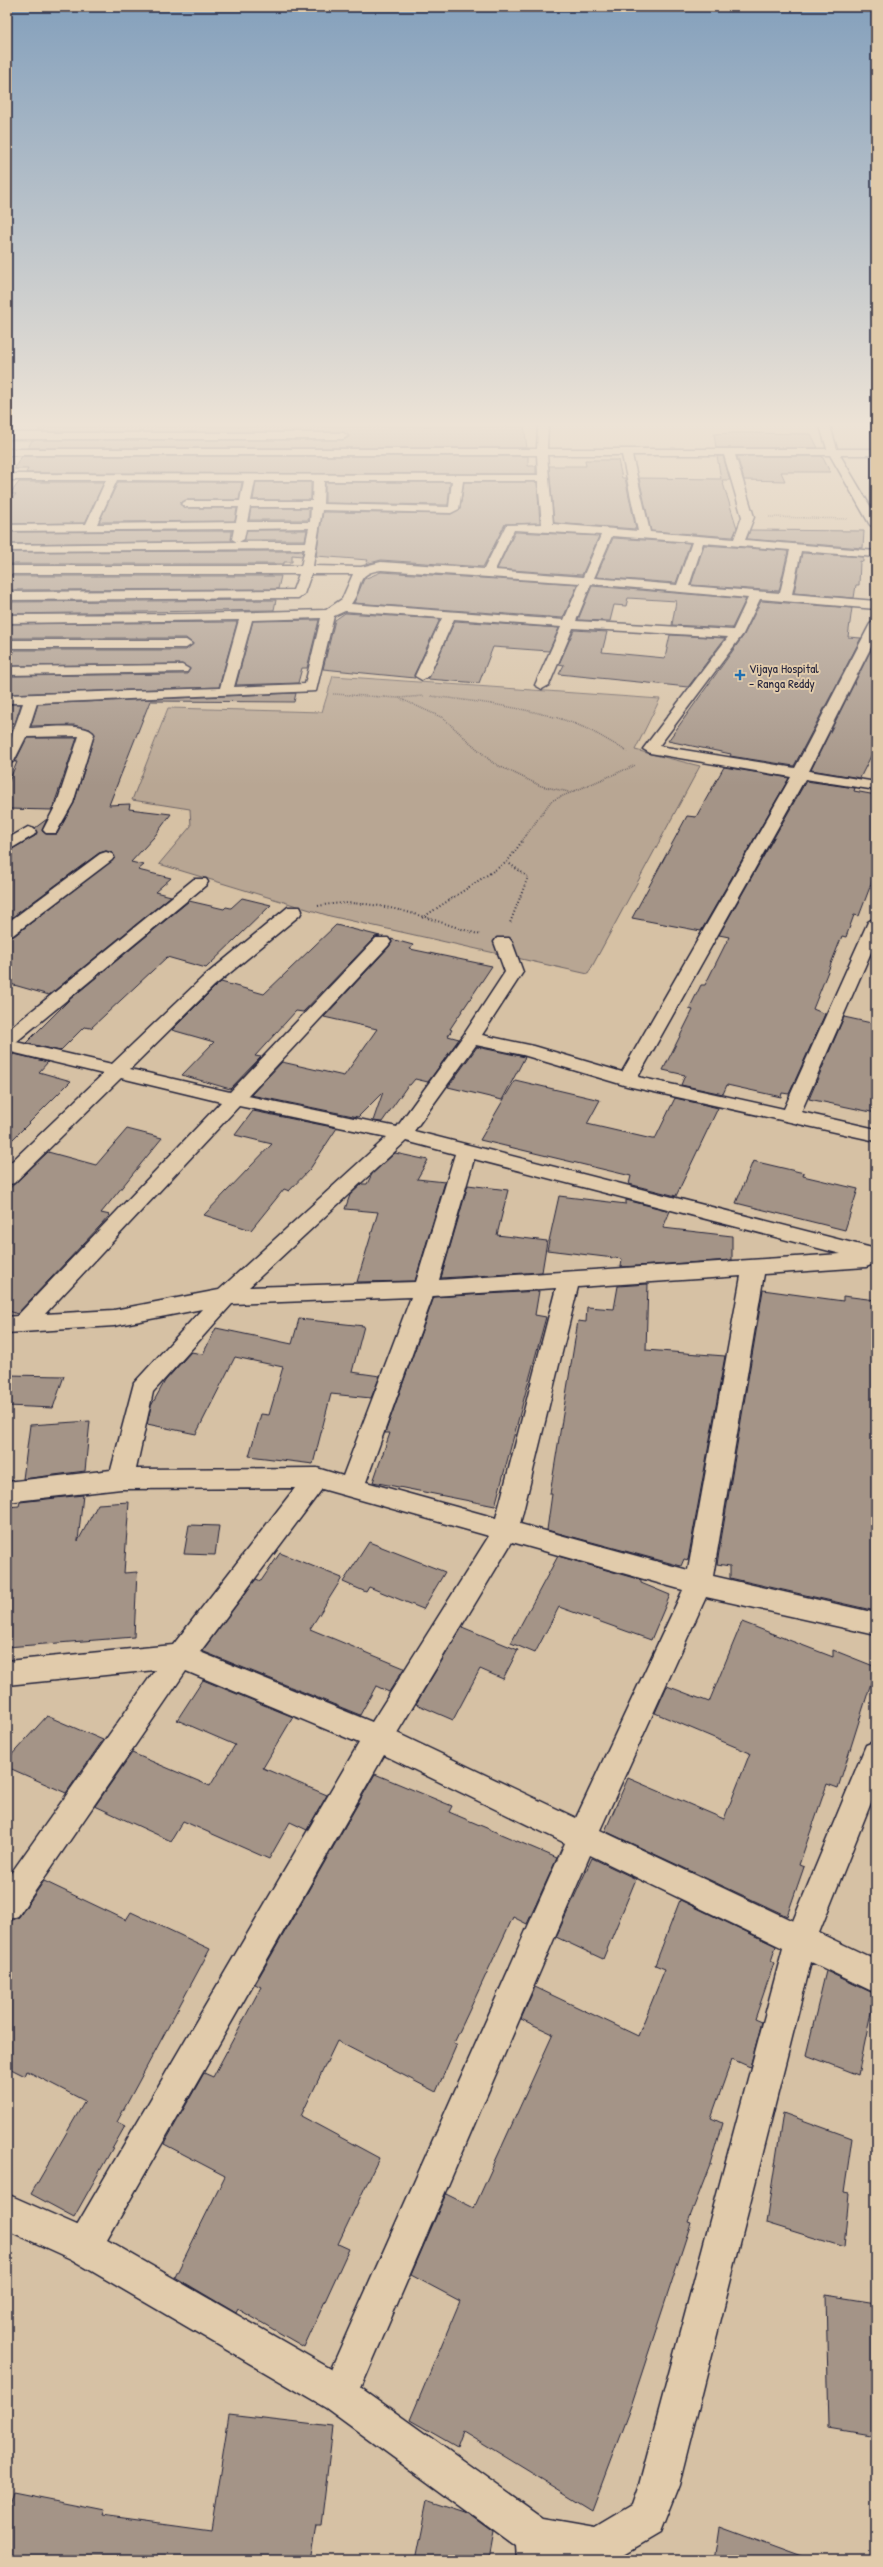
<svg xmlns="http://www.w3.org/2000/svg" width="883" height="2567" font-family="'Patrick Hand',sans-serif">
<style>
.green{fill:#b8a693;stroke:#6d6467}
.building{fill:#a49487;stroke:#22223b}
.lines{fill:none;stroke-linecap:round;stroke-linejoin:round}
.street-casing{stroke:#22223b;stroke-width:3}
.path-far1{stroke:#22223b;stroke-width:1.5;stroke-dasharray:0.5 1.5;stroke-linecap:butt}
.path{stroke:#22223b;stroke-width:2;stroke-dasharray:1 2.5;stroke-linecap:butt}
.street{fill:#e1cbab;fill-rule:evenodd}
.poi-dot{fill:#1f6fb2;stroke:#e1cbab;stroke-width:1.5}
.labels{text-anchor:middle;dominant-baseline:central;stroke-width:4;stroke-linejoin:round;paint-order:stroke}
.far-poi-label{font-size:13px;fill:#22223b;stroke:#e1cbab;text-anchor:start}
</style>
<rect width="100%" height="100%" fill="#d6c1a4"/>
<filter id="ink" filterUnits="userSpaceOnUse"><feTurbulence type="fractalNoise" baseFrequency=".025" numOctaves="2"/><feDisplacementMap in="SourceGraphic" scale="8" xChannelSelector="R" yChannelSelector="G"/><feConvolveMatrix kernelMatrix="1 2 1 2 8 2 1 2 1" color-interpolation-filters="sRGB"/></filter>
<g filter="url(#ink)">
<!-- green -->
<path class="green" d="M333 676 660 699 635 750 700 766 588 974 330 916 159 864 191 826 190 809 132 800 168 708 322 712Z"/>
<!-- building -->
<path class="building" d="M42 426H524L527 448H28L32 440H343L349 437 343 432H38Z
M737 433 811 434 818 448H716L714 434Z
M22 456H528V466H536V474L26 473 28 469H14Z
M717 456H723L730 480H722L737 528 733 537 651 531 639 478 721 479Z
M737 456H822L830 472H781L785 481 744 480Z
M585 460H618L622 478H625L636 529 554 523 549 466H586Z
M19 482H104L85 523 7 524V505L16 494H10Z
M118 482H242L239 500H186L180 503 186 508H237L235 521 99 522Z
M256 482H311V500H253Z
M325 482H450L448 505 325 503Z
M464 482H537L540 523 505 524 483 567 381 560 366 564 368 560 316 556 323 512 451 514 460 509Z
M251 508H309V520H249Z
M247 530H307L305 540H244Z
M750 530 864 531 863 548 747 539Z
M232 531V541L7 544V532Z
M515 532 599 536 582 575 497 569Z
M613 538 690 543 676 583 596 577Z
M704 545 788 551 779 591 691 585Z
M303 551 302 556 292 555V562H284V564H7V552Z
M802 553 863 557V562L860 561 859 585H856L854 598 794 593Z
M381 572 578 584 563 618 354 603 364 579Z
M7 576H281L278 589 7 590Z
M592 586 746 599 732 628 672 625 676 601 628 598 626 606 614 605 610 621 578 620Z
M276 600 274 610 7 614V602Z
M761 601 852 608 848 637 861 638 794 766 730 756 731 754 668 741 744 635Z
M345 613 440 619 414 675 415 678 323 669 335 620Z
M319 620 307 668H302L298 683 236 685 253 621Z
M455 621 559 628 549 651 493 647 479 683 428 679Z
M237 622 219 687 7 694V676L187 674 190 669 182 664 7 666 15 650H186L193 644 186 638H7V624Z
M574 630 607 632 602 652 665 658 670 635 725 638 688 687 559 674 564 665 559 664Z
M876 640V746L860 778 811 770Z
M296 693 294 702 150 701 109 805 130 804 129 809 171 814 154 837 131 862 144 865 138 870 171 878 155 892 171 896 49 995 7 983V937L14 936 115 858 113 853 106 851 99 853 7 921V852L35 836 37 833 35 828 47 819 42 831 46 834H57L74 803 95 734 90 729 74 725 31 726 38 704Z
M7 704H21L7 749Z
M27 738H77L52 810 7 809V786L17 762H15Z
M724 767 789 778 701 931 632 918 687 816 696 817Z
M806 781 855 788 854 791 876 795V871L859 916 854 915 846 937 842 936 813 1009 825 1014 789 1094 782 1093 781 1097 727 1085 723 1094 681 1085 685 1075 663 1070 693 1010 689 1009 701 985H705L729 937 719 935Z
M242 898 271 905 206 968 167 957 91 1028 84 1027 60 1051 26 1043 69 1000 189 901 224 909 226 907 231 908Z
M336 925 380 936 375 937 303 1012 296 1011 255 1056 261 1057 230 1089 182 1075 214 1042 172 1030 215 987 221 982 264 994Z
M391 939 413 945 410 949 492 966 450 1029 452 1030 448 1036 459 1039 428 1082 415 1079 410 1085H408L382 1122 373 1121 383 1092 358 1117 251 1095 282 1062 344 1076 377 1029 324 1017 389 947 392 942Z
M844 1017 876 1024V1113L809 1099Z
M477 1047 525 1057 502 1100 448 1087Z
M14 1054 48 1062 39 1072 71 1081 7 1145V1061Z
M515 1080 600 1100 587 1124 652 1139H655L675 1098 718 1108 676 1196 629 1184 631 1176 480 1140Z
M253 1111 337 1128 310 1169 289 1191 284 1189 251 1230 204 1215 272 1144 235 1135Z
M127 1129 162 1138 101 1213 110 1215 101 1225 17 1314 7 1310V1191L48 1152 96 1165Z
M395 1153 428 1160 417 1179 445 1182 415 1281 357 1282 378 1212 345 1209 350 1195 362 1184H367L372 1174Z
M753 1161 804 1173 803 1176 858 1189 845 1230 736 1203Z
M468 1185 508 1190 497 1235 547 1241 542 1272 441 1278Z
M559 1196 626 1204V1200L670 1211 663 1228 732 1236V1260L621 1267 622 1259 547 1250Z
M648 1284 646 1350 725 1356 688 1560 684 1559 681 1566 547 1530 552 1494H550L578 1321 586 1322 587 1307 614 1309 618 1286Z
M763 1290 843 1301V1296L876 1300V1611L730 1578V1566L717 1564Z
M539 1291 535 1315 546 1317 495 1506 373 1482 390 1433H385L434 1297Z
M299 1319 364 1326 352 1372 380 1376 371 1398 331 1394 313 1464 249 1456 261 1414 269 1415 283 1367 235 1357 196 1434 147 1424 151 1406 165 1381 191 1352 203 1354 216 1328 292 1344Z
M7 1375 64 1376 53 1408 7 1406Z
M90 1421 85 1471 23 1479 30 1425Z
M83 1495 78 1541 98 1504 129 1502 124 1573 137 1572 134 1637 7 1647V1507L19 1506 20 1502Z
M189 1525 219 1526 215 1555 184 1554Z
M369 1542 445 1572 423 1609 369 1587 366 1592 343 1582Z
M280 1553 342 1578 310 1629 404 1668 389 1692 376 1686 360 1715 202 1651 256 1579 261 1581Z
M558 1556 641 1580V1583L670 1595 651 1640 559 1607 535 1653 511 1643Z
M742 1622 833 1657V1650L876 1667 838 1788 827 1784 799 1865 804 1867 787 1916 605 1831 628 1778 724 1819 750 1753 655 1713 667 1686 709 1702Z
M462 1627 518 1650 503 1679 480 1669 453 1720 416 1704Z
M203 1680 293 1717 263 1768 327 1795 307 1830 290 1822 269 1859 183 1821 171 1841 95 1806 132 1753 210 1786 235 1745 177 1720Z
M47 1716 103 1740 66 1793 7 1767V1760Z
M375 1774 452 1806 449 1812 557 1858 527 1924 513 1917 454 2043 457 2044 436 2092 337 2041 301 2116 379 2158 338 2244 349 2249 304 2347 238 2309 236 2313 175 2277 225 2176 164 2144 204 2073 213 2077 261 1987 255 1984Z
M592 1858 636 1879 603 1959 556 1937Z
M44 1881 126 1920 131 1912 210 1949 117 2122 125 2126 74 2217 31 2194 85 2101 27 2071 25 2076 7 2067V1923L19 1917Z
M680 1900 776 1946 771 1961 774 1963 755 2019 762 2022 750 2067 732 2059 711 2118 722 2123 710 2165 688 2222 691 2223 632 2403 592 2510 463 2431 457 2447 410 2420 460 2301 411 2275 446 2194 474 2208 553 2034 521 2019 535 1987 638 2036 665 1969 655 1965Z
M826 1971 875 1994 858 2075 806 2055Z
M783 2113 852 2138 844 2193 849 2194 844 2247 766 2223Z
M826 2295 876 2303V2436L829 2428Z
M229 2415 333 2427 321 2525H316L310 2560H7V2512L13 2492 104 2510 102 2515 211 2530Z
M427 2500 467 2513 493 2532 488 2560H415Z
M719 2526 804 2557 803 2560H714Z"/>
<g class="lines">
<!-- street casing -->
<g class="street-casing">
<path id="street" d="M538 426H548L547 449H827L820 426H830L837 449H876V455H840L876 516V528L870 525 830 455H735L754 517 745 540 876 551V557L801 551 792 594 876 601V609L760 599 743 634 659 746 795 768 870 624 876 620V637L809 771 876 782V790L805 779 638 1077 784 1109 868 922 876 917V941L801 1112 876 1129V1141L627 1086 523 1055 476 1045 414 1131 876 1249V1263L866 1267 764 1274 713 1576 876 1613V1635L706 1597 600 1830 793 1921 866 1745 876 1741V1790L819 1933 876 1960V1993L811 1962 679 2485 660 2533 614 2560H517L516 2547 326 2408 71 2259 7 2230V2194L77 2225 359 1743 186 1671 18 1916 7 1920V1879L155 1670 7 1685V1661L173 1645 295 1488 121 1489 7 1502V1482L111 1470 134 1383 202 1309 114 1326 7 1333V1317L17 1316 221 1102 121 1078 14 1183 7 1185V1166L103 1074 7 1051V1031L194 879H206L208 882 206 885 16 1042 112 1064 202 978 288 907H300L302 911 300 915 214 986 130 1069 230 1092 376 938H388L391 942 388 946 248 1096 397 1127 463 1036 505 972 494 942 497 938H509L512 942 523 972 482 1035 534 1046 622 1072 791 777 650 753 643 749 728 637 573 628 549 685 542 689 535 685 561 627 454 619 429 676 422 680 415 676 442 618 345 611 334 616 316 691 37 703 29 728C43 728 86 722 94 734L73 803 56 833H46L43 830 57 803 79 736 26 737 14 761 7 765C7 743 16 725 23 703H7V695L220 688 239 620 7 623V615L195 614 326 610 342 599 353 574H311L304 594 298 598 7 600V592L293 590 299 574H7V566H301L305 549 7 551V545L237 542 232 539 234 529 7 531V525L86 524 106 480H7V474L538 475 537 455H7V449H537ZM547 455H622L638 531 553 524ZM632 455H724L742 517 734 539 650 532ZM117 480 244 481 240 501H186L181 504 186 507H239L236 522 97 524ZM255 481H313L312 501H251ZM324 481H452L449 507 323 504ZM463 481H538L542 524 506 525 484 569 381 562 361 567 313 566 322 510 451 513 459 509ZM250 507H311L310 522H247ZM309 528 306 542H239L244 539 246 529ZM514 530 601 535 583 577 495 570ZM612 536 692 542 677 585 594 578ZM703 543 790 550 780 593 689 586ZM381 570 580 583 564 620 351 604C364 587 354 573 381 570ZM591 584 748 598 733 630 576 621ZM321 618 305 684 234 687 252 620ZM239 1106 387 1137 219 1290 114 1310 45 1314ZM406 1141 455 1154 416 1282 249 1287ZM474 1159 841 1254 439 1280ZM741 1276 688 1570 520 1524 578 1287ZM556 1288 496 1518 366 1482 433 1296ZM411 1297 343 1476 317 1468 136 1469 153 1392 232 1304ZM322 1489 489 1536 372 1722 200 1652ZM512 1542 683 1590 576 1818 397 1733ZM384 1755 565 1843 331 2369 107 2240ZM590 1855 783 1948 639 2485 632 2505 595 2527 543 2518 361 2388Z
M7 433H343L348 436 343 439H7Z
M7 640H186L192 644 186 648H7Z
M182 665 189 669 187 672 7 675V667Z
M28 827 34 829 36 832 34 835 7 851V839Z
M106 852 112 854 114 857 112 860 13 935 7 936V923L100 854Z"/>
</g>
<!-- path-far1 -->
<path class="path-far1" d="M769 517 848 519
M333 694 398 698 424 696
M431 696C475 701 546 710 585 728 600 735 614 744 628 752
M399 698 443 718 493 763 541 786 569 792
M522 841 551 801 636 765"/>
<!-- path -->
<path class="path" d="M507 862 528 877 510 923
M318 906C375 895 427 919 481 935
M422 918 507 862 523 840"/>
<!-- street -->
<use href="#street" class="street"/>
</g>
</g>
<!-- sky -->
<linearGradient id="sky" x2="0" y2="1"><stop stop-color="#84a0bc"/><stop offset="0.54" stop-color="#ede3d6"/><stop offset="1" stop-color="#ede3d6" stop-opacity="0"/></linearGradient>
<rect width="883" height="786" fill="url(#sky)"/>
<!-- markers -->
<path class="poi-dot" d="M738 669h4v4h4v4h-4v4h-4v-4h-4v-4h4z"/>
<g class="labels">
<!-- far-poi labels -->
<g class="far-poi-label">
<text x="749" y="668">Vijaya Hospital<tspan x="749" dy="15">- Ranga Reddy</tspan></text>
</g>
</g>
<!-- margin -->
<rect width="883" height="2567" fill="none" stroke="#e1cbab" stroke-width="24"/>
<rect x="12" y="12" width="859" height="2543" fill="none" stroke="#22223b" stroke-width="1.5" filter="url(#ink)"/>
</svg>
